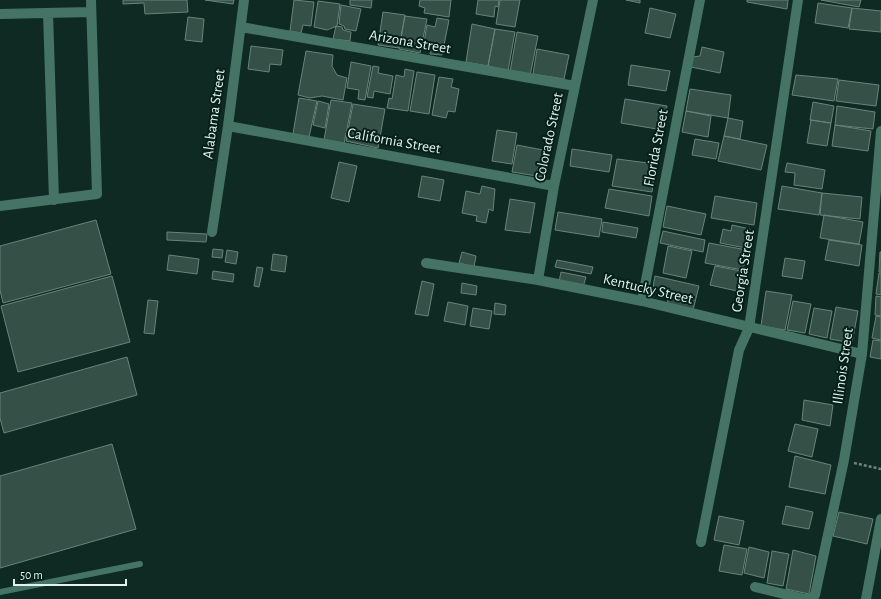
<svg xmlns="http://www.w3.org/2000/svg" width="881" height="599" font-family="'Alegreya Sans',sans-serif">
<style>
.building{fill:#355047;stroke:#68847a}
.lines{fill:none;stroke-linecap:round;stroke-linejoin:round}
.path{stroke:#6e847d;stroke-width:2.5;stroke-dasharray:3 2;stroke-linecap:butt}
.lane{stroke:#457465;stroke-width:6}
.street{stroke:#457465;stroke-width:10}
.labels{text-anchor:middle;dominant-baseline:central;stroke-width:4;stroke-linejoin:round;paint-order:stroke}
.street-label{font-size:15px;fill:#e2f2ec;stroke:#052019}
</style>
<rect width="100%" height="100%" fill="#0f2a22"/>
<!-- building -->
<path class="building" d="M123 0H187L188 12 145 14 144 3 123 4Z
M205 0H234L233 4Z
M294 0 314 2 311 26 303 25 301 33 290 31Z
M350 0H372L371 8 350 5Z
M420 0H451L449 17 424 13 425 8 419 6Z
M478 0H499L498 7 495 6 494 17 476 14Z
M500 0H520L515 27 496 24Z
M626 0H640V3Z
M747 0H788L787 9 747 2Z
M821 0H861L859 7Z
M318 1 340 4 337 26 327 30 314 27Z
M818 3 852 8 848 28 815 23Z
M341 5 361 9 356 31 345 29 344 26 339 24Z
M650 8 676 14 670 38 645 33Z
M852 8 881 11V32L849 29Z
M383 12 405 15 399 48 378 45Z
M405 16 427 19 420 53 399 49Z
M188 17 204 19 202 42 185 40Z
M437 18 449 20 442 55 430 54 432 43 424 42 427 25 435 27Z
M472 24 495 29 488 66 466 62Z
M336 26 342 27 343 30 351 32 350 41 333 39Z
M495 29 515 32 508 71 488 66Z
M517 32 538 36 530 76 510 72Z
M251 46 283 50 281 65 270 64 269 72 248 69Z
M702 47 724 52 720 73 691 67 693 57 700 56Z
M537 49 569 55 564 79 533 74Z
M306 51 333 55 332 66 337 75 347 78 343 100 322 96 310 98 298 95Z
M351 62 371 66 365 100 358 99 359 90 347 88Z
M631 65 670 71 666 91 628 85Z
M373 66 379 67 378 73 393 76 390 94 374 91 373 98 367 97Z
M405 69 414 71 408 111 387 108 389 98 392 99 396 75 404 77Z
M417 72 435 75 429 114 410 111Z
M796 75 838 79 834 101 792 95Z
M439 77 453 79 451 87 459 89 455 112 448 111 446 118 432 115Z
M839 80 879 85 876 106 836 101Z
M690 89 731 95 728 118 686 111Z
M299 98 317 101 309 137 293 134Z
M625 99 667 106 663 130 621 123Z
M331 100 352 103 344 144 324 140Z
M318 101 329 104 325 128 313 125Z
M813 102 834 106 831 123 810 120Z
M353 104 385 109 378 148 346 141Z
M837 106 875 112 873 129 835 125Z
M686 111 711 116 708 137 682 132Z
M728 118 743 121 740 139 724 136Z
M811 120 831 123 827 146 807 143Z
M835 125 871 131 868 151 832 146Z
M497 130 517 133 512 164 492 161Z
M724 136 767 145 761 170 718 161Z
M695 139 719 143 716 159 692 155Z
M517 145 548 151 543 177 512 172Z
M572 149 612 155 609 172 570 166Z
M617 159 656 164 652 192 612 186Z
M339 162 357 166 349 202 331 198Z
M787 163 825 170 822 189 794 185 795 173 785 172Z
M422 176 444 180 440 201 418 197Z
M482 186 495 189 493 211 489 209 486 223 476 221 477 216 462 213 466 191 480 194Z
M782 186 822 193 819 215 778 209Z
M609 189 652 196 649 216 605 208Z
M822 193 862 197 860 219 820 215Z
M715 196 757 203 754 225 711 218Z
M510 199 535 203 530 233 505 230Z
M667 206 706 214 701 235 663 227Z
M558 212 602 219 599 237 555 230Z
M824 215 863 222 859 244 820 238Z
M96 220 111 274 3 303 0 290V246Z
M603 222 638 228 636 238 602 232Z
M732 225 750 229 749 234 754 235 751 249 720 243 723 229 731 231Z
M663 231 705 240 703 252 660 243Z
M167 232 207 234 206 242 167 240Z
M829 240 862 245 859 266 825 260Z
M709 243 747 250 743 270 705 263Z
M668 246 692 251 686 278 663 273Z
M213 249 223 250 222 258 212 257Z
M227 250 238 252 236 264 225 262Z
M462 252 476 256 474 267 459 263Z
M880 252H881V272H879Z
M273 254 287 256 285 272 271 270Z
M169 255 199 259 197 274 167 270Z
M785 258 805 261 802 279 782 276Z
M557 260 593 267 591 274 555 267Z
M715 266 741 271 737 291 710 285Z
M257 267 263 268 259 287 254 286Z
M213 271 234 274 233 282 212 279Z
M561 272 586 277 583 287 559 282Z
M879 273H881V295L876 294Z
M112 276 130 342 18 372 1 306Z
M655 276 699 286 693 310 667 304 670 291 653 287Z
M422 281 434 284 428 316 415 314Z
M462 283 477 286 476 295 461 293Z
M766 291 792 295 785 330 761 326Z
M876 296 881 297V316L875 315Z
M148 300 158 301 154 334 144 333Z
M793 301 811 304 805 333 787 330Z
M448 302 468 306 465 325 444 321Z
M495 303 506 305 505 315 494 314Z
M836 307 858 311 852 343 830 339Z
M473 308 492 311 489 329 470 326Z
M814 308 832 311 827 338 809 334Z
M876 316 881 317V340L872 338Z
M873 340 881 341V359L870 357Z
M127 357 137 395 4 433 0 418V393Z
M804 400 833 405 830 426 802 420Z
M795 424 818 429 812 457 788 451Z
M112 444 136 529 0 568V476Z
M795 456 831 465 825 494 789 487Z
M786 506 813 512 809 529 782 524Z
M839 512 873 519 867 544 833 536Z
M719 516 744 521 739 545 714 540Z
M724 545 747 549 742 575 719 571Z
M749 547 769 552 764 578 744 573Z
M793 550 816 556 809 594 786 589Z
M772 551 789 554 783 586 767 583Z"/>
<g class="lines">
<!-- path -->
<path class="path" d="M854 463 881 469"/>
<!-- lane -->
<path class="lane" d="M0 592 140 564"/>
<!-- street -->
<path class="street" d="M48 13 54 200
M0 14 91 12
M241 27 575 86
M228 126 554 186
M0 206 97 194 91 0
M212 232 228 126 244 0
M426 263 538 280 642 301 862 354
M538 280 554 186 593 0
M642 301 700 0
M701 542 739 350 749 328 798 0
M755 587 805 599
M808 599 815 595 844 460 862 354 881 131
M866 599 881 519"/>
</g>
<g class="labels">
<!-- street labels -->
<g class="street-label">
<text transform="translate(410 42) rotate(10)">Arizona Street</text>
<text transform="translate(214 114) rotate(-82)">Alabama Street</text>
<text transform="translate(549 137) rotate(-78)">Colorado Street</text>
<text transform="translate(394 141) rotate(10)">California Street</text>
<text transform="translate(656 148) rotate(-79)">Florida Street</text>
<text transform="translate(743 271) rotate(-81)">Georgia Street</text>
<text transform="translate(648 289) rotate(13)">Kentucky Street</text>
<text transform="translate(843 366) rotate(-82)">Illinois Street</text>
</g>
</g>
<!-- scale -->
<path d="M14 579v6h112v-6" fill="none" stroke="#e2f2ec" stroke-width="2"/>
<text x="20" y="579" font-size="12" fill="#e2f2ec" stroke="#052019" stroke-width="3" paint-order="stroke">50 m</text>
</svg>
